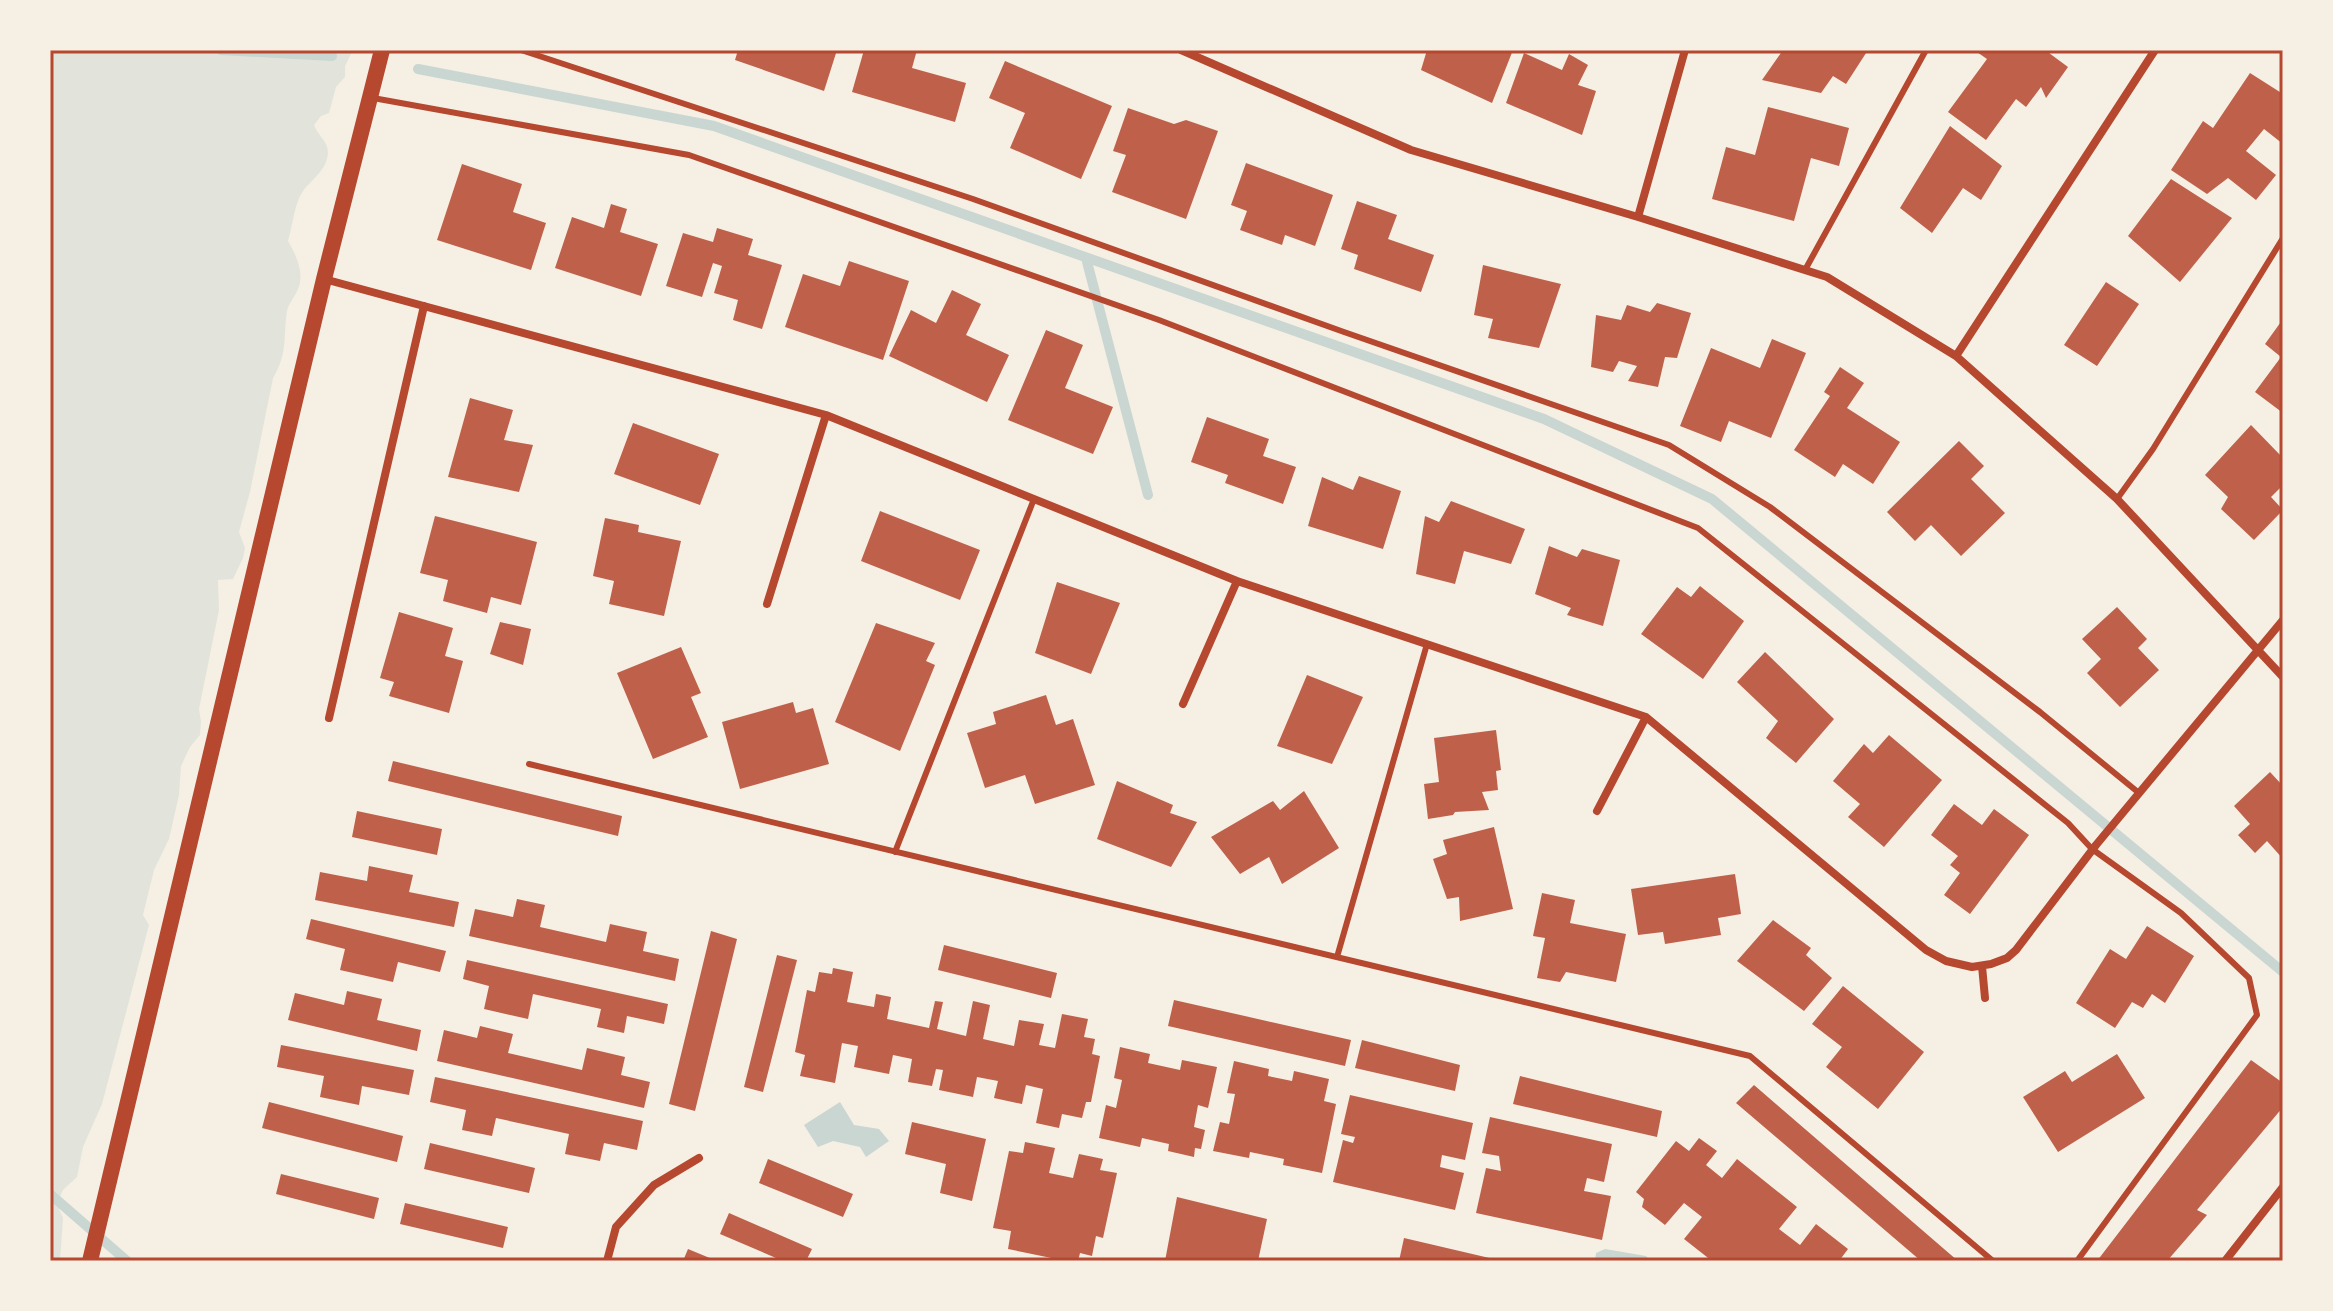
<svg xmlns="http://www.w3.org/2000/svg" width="2333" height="1311" font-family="'Roboto Condensed',sans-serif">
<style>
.green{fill:#e2e4dc}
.water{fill:#c9d6d2}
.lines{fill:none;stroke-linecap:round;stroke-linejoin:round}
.stream{stroke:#c9d6d2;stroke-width:10}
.building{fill:#bf614a}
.service{stroke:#b5482f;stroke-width:6}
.minor{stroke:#b5482f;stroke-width:8}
.secondary{stroke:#b5482f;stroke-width:16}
.neatline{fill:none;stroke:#b5482f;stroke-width:3}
</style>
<rect width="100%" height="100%" fill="#f6efe4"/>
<!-- green -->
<path class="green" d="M50 50H353L345 66V77L336 87 329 113 321 116 314 125C318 136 328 141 328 153 327 170 312 179 303 191 294 204 293 225 288 241 296 255 305 273 298 289 295 297 289 302 287 311 283 338 288 353 273 378L250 492 239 532 245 548 243 558 233 579 218 580 219 610 199 709 201 721 200 735 190 747 181 766 179 795 169 839 154 870 143 915 149 925 102 1104 83 1147 77 1177 63 1190 59 1199V1209L63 1218 60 1261H50Z"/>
<!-- water -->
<path class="water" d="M840 1102 854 1125 879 1129 889 1141 866 1157 860 1147 833 1141 818 1147 804 1125Z
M1605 1249 1646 1256 1650 1261H1595L1596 1253Z"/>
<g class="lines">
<!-- stream -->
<path class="stream" d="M221 50 332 56
M418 69 714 126 1544 419 1712 499 2283 972
M1086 258 1148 495
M50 1194 127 1261"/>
</g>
<!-- building -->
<path class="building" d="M738 50H837L824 91 735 60Z
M864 50H917L912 68 966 83 955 122 852 92Z
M1427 50H1513L1492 103 1421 70Z
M1783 50H1868L1846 84 1833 76 1821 93 1762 80Z
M1974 50H2045L2068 67 2046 98 2041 87 2026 107 2016 99 1986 140 1948 112 1987 59Z
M1524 53 1562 70 1569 54 1588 65 1578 85 1596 91 1582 135 1506 103Z
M1005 61 1112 106 1081 179 1010 148 1025 113 989 98Z
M2250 73 2283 94V144L2264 129 2246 151 2276 175 2256 200 2228 178 2207 194 2171 170 2203 121 2213 128Z
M1768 107 1849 128 1839 166 1811 158 1794 221 1712 199 1726 147 1755 155Z
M1128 108 1174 124 1186 120 1218 131 1186 219 1112 192 1126 155 1113 151Z
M1950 126 2002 166 1981 200 1963 188 1932 233 1900 208Z
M1246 163 1333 195 1315 246 1285 235 1282 245 1240 230 1247 211 1231 205Z
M462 164 522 184 513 212 546 223 531 270 437 240Z
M2171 179 2232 218 2180 282 2128 236Z
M1357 201 1397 215 1388 239 1434 255 1421 292 1354 269 1358 255 1341 249Z
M611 204 627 209 620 232 658 244 641 296 555 268 572 217 604 228Z
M717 228 753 239 748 255 782 265 762 329 733 320 738 300 714 293 722 266 713 263 702 297 666 286 683 233 713 242Z
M849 261 909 281 883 360 785 327 803 274 840 286Z
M1483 265 1561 284 1539 348 1488 338 1493 319 1474 315Z
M2106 282 2139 304 2097 366 2064 345Z
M952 290 981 304 966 335 1009 355 987 402 889 356 911 310 936 323Z
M1657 303 1691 313 1677 358 1665 357 1658 387 1628 381 1637 366 1619 361 1613 372 1591 367 1596 315 1621 320 1627 305 1650 312Z
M2283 319V413L2255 392 2281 357 2265 344Z
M1046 330 1083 345 1065 388 1113 407 1093 454 1008 420Z
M1772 339 1806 353 1771 438 1729 421 1721 442 1680 426 1711 348 1760 368Z
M1840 367 1864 383 1847 408 1900 442 1873 484 1843 464 1835 477 1794 450 1830 396 1824 392Z
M470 398 513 410 504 440 533 445 519 492 448 477Z
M1207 417 1269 439 1263 456 1296 467 1283 504 1225 483 1228 475 1191 462Z
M633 423 719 454 700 505 614 474Z
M2251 425 2283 458V485L2271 497 2283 510 2254 540 2221 509 2228 497 2205 475Z
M1959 441 1984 466 1971 479 2005 513 1961 556 1931 525 1915 541 1887 512Z
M1359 476 1401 491 1383 549 1308 526 1322 477 1353 490Z
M1451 501 1525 529 1511 564 1464 551 1455 584 1416 574 1425 516 1439 522Z
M880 511 980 550 960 600 861 561Z
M435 516 537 542 521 605 491 597 487 613 443 601 448 580 420 573Z
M605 518 639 525 638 532 681 541 664 616 609 604 614 581 593 576Z
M1549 546 1577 557 1582 549 1620 560 1603 626 1567 615 1571 608 1535 594Z
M1057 582 1120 603 1091 674 1035 653Z
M1700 586 1744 621 1703 679 1641 634 1677 587 1691 597Z
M2117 607 2147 639 2138 648 2159 670 2120 707 2087 673 2101 659 2082 639Z
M399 612 453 628 445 656 463 661 449 713 389 696 394 682 380 678Z
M500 622 531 629 523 665 490 654Z
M876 623 935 643 926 661 935 665 900 751 835 722Z
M681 647 701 693 691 697 708 737 653 759 617 673Z
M1765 652 1834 719 1796 763 1766 738 1778 721 1737 682Z
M1307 675 1363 697 1332 764 1277 746Z
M1046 695 1056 725 1073 719 1095 785 1035 804 1025 775 985 788 967 733 996 724 993 712Z
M793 702 796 713 813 708 829 764 740 789 722 722Z
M1496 730 1501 770 1496 771 1498 790 1482 792 1489 810 1455 812 1453 815 1428 819 1424 784 1439 782 1434 738Z
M1889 735 1942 780 1884 847 1848 817 1860 804 1833 781 1864 744 1873 753Z
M393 761 622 816 618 836 388 781Z
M2270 772 2283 786V859L2267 841 2255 853 2238 835 2250 824 2234 806Z
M1117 781 1173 805 1170 813 1197 822 1171 867 1097 839Z
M1304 791 1339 848 1282 884 1269 857 1240 874 1211 837 1273 801 1280 810Z
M1954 804 1982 825 1994 809 2029 835 1970 914 1944 895 1960 873 1950 865 1958 856 1931 835Z
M357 811 442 829 437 855 352 837Z
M1494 827 1513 909 1460 921 1459 897 1447 899 1433 859 1447 854 1443 840Z
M369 866 413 875 409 892 459 902 454 927 315 900 320 872 367 881Z
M1735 874 1741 914 1718 918 1721 935 1665 944 1663 932 1638 935 1631 889Z
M1542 893 1575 900 1570 923 1626 934 1616 982 1566 972 1560 982 1537 978 1545 938 1533 936Z
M517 899 545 905 540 927 606 942 610 924 647 932 643 951 679 959 675 981 469 936 475 909 513 917Z
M311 919 446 951 440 972 398 962 393 982 340 970 345 949 306 939Z
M1773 920 1811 948 1806 955 1832 978 1804 1011 1737 961Z
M2147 926 2194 956 2165 1003 2152 994 2143 1008 2132 1002 2115 1028 2076 1003 2110 949 2126 959Z
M711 931 737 939 695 1111 669 1104Z
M944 945 1057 973 1051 998 938 970Z
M777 955 797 960 763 1092 744 1087Z
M467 960 668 1004 664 1024 627 1016 624 1033 597 1027 601 1009 533 994 528 1019 484 1009 489 986 463 979Z
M833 968 853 972 847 1002 874 1007 876 994 891 997 887 1019 929 1028 935 1001 943 1002 937 1029 966 1036 973 1001 990 1005 983 1039 1014 1046 1019 1020 1044 1024 1039 1045 1055 1048 1062 1014 1088 1019 1084 1037 1095 1039 1092 1054 1100 1056 1091 1102H1086L1082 1118 1062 1114 1059 1128 1036 1123 1043 1089 1026 1085 1022 1104 994 1098 998 1081 977 1077 973 1097 939 1090 943 1070 936 1069 932 1086 908 1082 912 1059 893 1055 889 1074 854 1067 858 1046 842 1043 835 1083 800 1076 805 1055 795 1052 807 990 815 992 819 972 832 974Z
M1843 986 1924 1052 1878 1109 1826 1067 1842 1047 1812 1024Z
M347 991 382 999 377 1020 421 1030 417 1051 288 1020 295 993 344 1005Z
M1174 1000 1351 1040 1345 1066 1168 1026Z
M480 1026 513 1034 508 1053 582 1070 587 1048 625 1057 621 1075 650 1082 644 1108 437 1061 444 1030 477 1038Z
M1362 1040 1460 1065 1455 1091 1355 1068Z
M281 1045 414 1070 409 1095 362 1086 359 1105 320 1097 324 1076 277 1067Z
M1120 1047 1150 1054 1148 1063 1180 1070 1182 1060 1217 1067 1208 1108 1198 1105 1194 1127 1205 1130 1201 1149 1195 1148 1194 1157 1168 1151 1169 1144 1142 1138 1140 1147 1099 1138 1106 1105 1116 1108 1122 1080 1114 1078Z
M2117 1054 2145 1098 2058 1152 2023 1097 2065 1071 2072 1082Z
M2251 1060 2283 1083V1107L2197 1210 2207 1215 2167 1261H2097Z
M1234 1061 1269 1069 1268 1076 1292 1081 1294 1071 1329 1079 1324 1101 1336 1104 1322 1173 1283 1165 1284 1159 1250 1152 1249 1158 1213 1151 1220 1122 1229 1124 1235 1094 1227 1093Z
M1520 1076 1662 1111 1657 1137 1513 1104Z
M435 1077 643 1121 637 1150 604 1143 600 1161 565 1154 569 1134 496 1118 492 1136 462 1130 466 1110 430 1102Z
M1754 1085 1958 1261H1921L1736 1103Z
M1350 1095 1473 1123 1465 1160 1442 1155 1440 1167 1464 1173 1455 1210 1333 1182 1343 1140 1353 1143 1355 1137 1341 1134Z
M269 1102 403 1136 397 1162 262 1128Z
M1490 1117 1612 1144 1604 1182 1587 1178 1584 1191 1611 1196 1602 1240 1476 1213 1486 1168 1501 1171 1499 1156 1482 1153Z
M912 1122 986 1139 972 1201 940 1193 946 1164 905 1154Z
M1699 1138 1717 1151 1706 1165 1722 1178 1737 1159 1797 1207 1779 1229 1800 1245 1816 1224 1848 1249 1839 1261H1752L1749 1259 1747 1261H1712L1684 1239 1702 1217 1684 1203 1665 1225 1642 1207 1644 1199 1636 1192 1676 1141 1689 1151Z
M1025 1142 1055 1148 1049 1173 1073 1178 1079 1154 1103 1159 1100 1170 1117 1173 1103 1238 1096 1236 1092 1256 1080 1253 1078 1261H1066L1008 1249 1011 1231 993 1228 1009 1151 1023 1153Z
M430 1143 535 1168 529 1193 424 1169Z
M768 1159 853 1194 843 1217 759 1183Z
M281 1174 379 1198 374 1219 276 1194Z
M1177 1197 1267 1219 1258 1261H1165Z
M405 1203 508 1227 503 1248 400 1224Z
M729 1213 812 1249 806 1261H783L720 1234Z
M1404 1238 1498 1260V1261H1399Z
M688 1249 717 1261H683Z"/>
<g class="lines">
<!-- service -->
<path class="service" d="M521 50 973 199 1344 332 1669 445 1770 507 2040 712 2139 793
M373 98 689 155 1159 320 1698 528 2068 823 2092 849 2181 913 2249 978 2257 1015 2077 1261
M1805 270 1926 50
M2117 499 2153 449 2283 238
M529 764 1750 1056 1993 1261
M895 852 1034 499
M1337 957 1427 644"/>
<!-- minor -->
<path class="minor" d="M1181 50 1411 150 1638 217 1827 277 1956 356 2117 499 2283 677
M1638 217 1685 50
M324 279 826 415 1237 581 1646 717 1926 950 1946 961 1972 967 1991 964 2007 958 2016 950 2096 845 2283 620
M1956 356 2155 50
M767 604 826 415
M1183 704 1237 581
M329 718 424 306
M1597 811 1646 717
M1982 966 1985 998
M607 1261 616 1227 654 1185 699 1158
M2225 1261 2283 1187"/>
<!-- secondary -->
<path class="secondary" d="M90 1261 324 279 382 50"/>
</g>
<!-- border -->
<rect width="2333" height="1311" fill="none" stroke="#f6efe4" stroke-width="104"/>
<rect x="52" y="52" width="2229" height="1207" class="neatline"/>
</svg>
